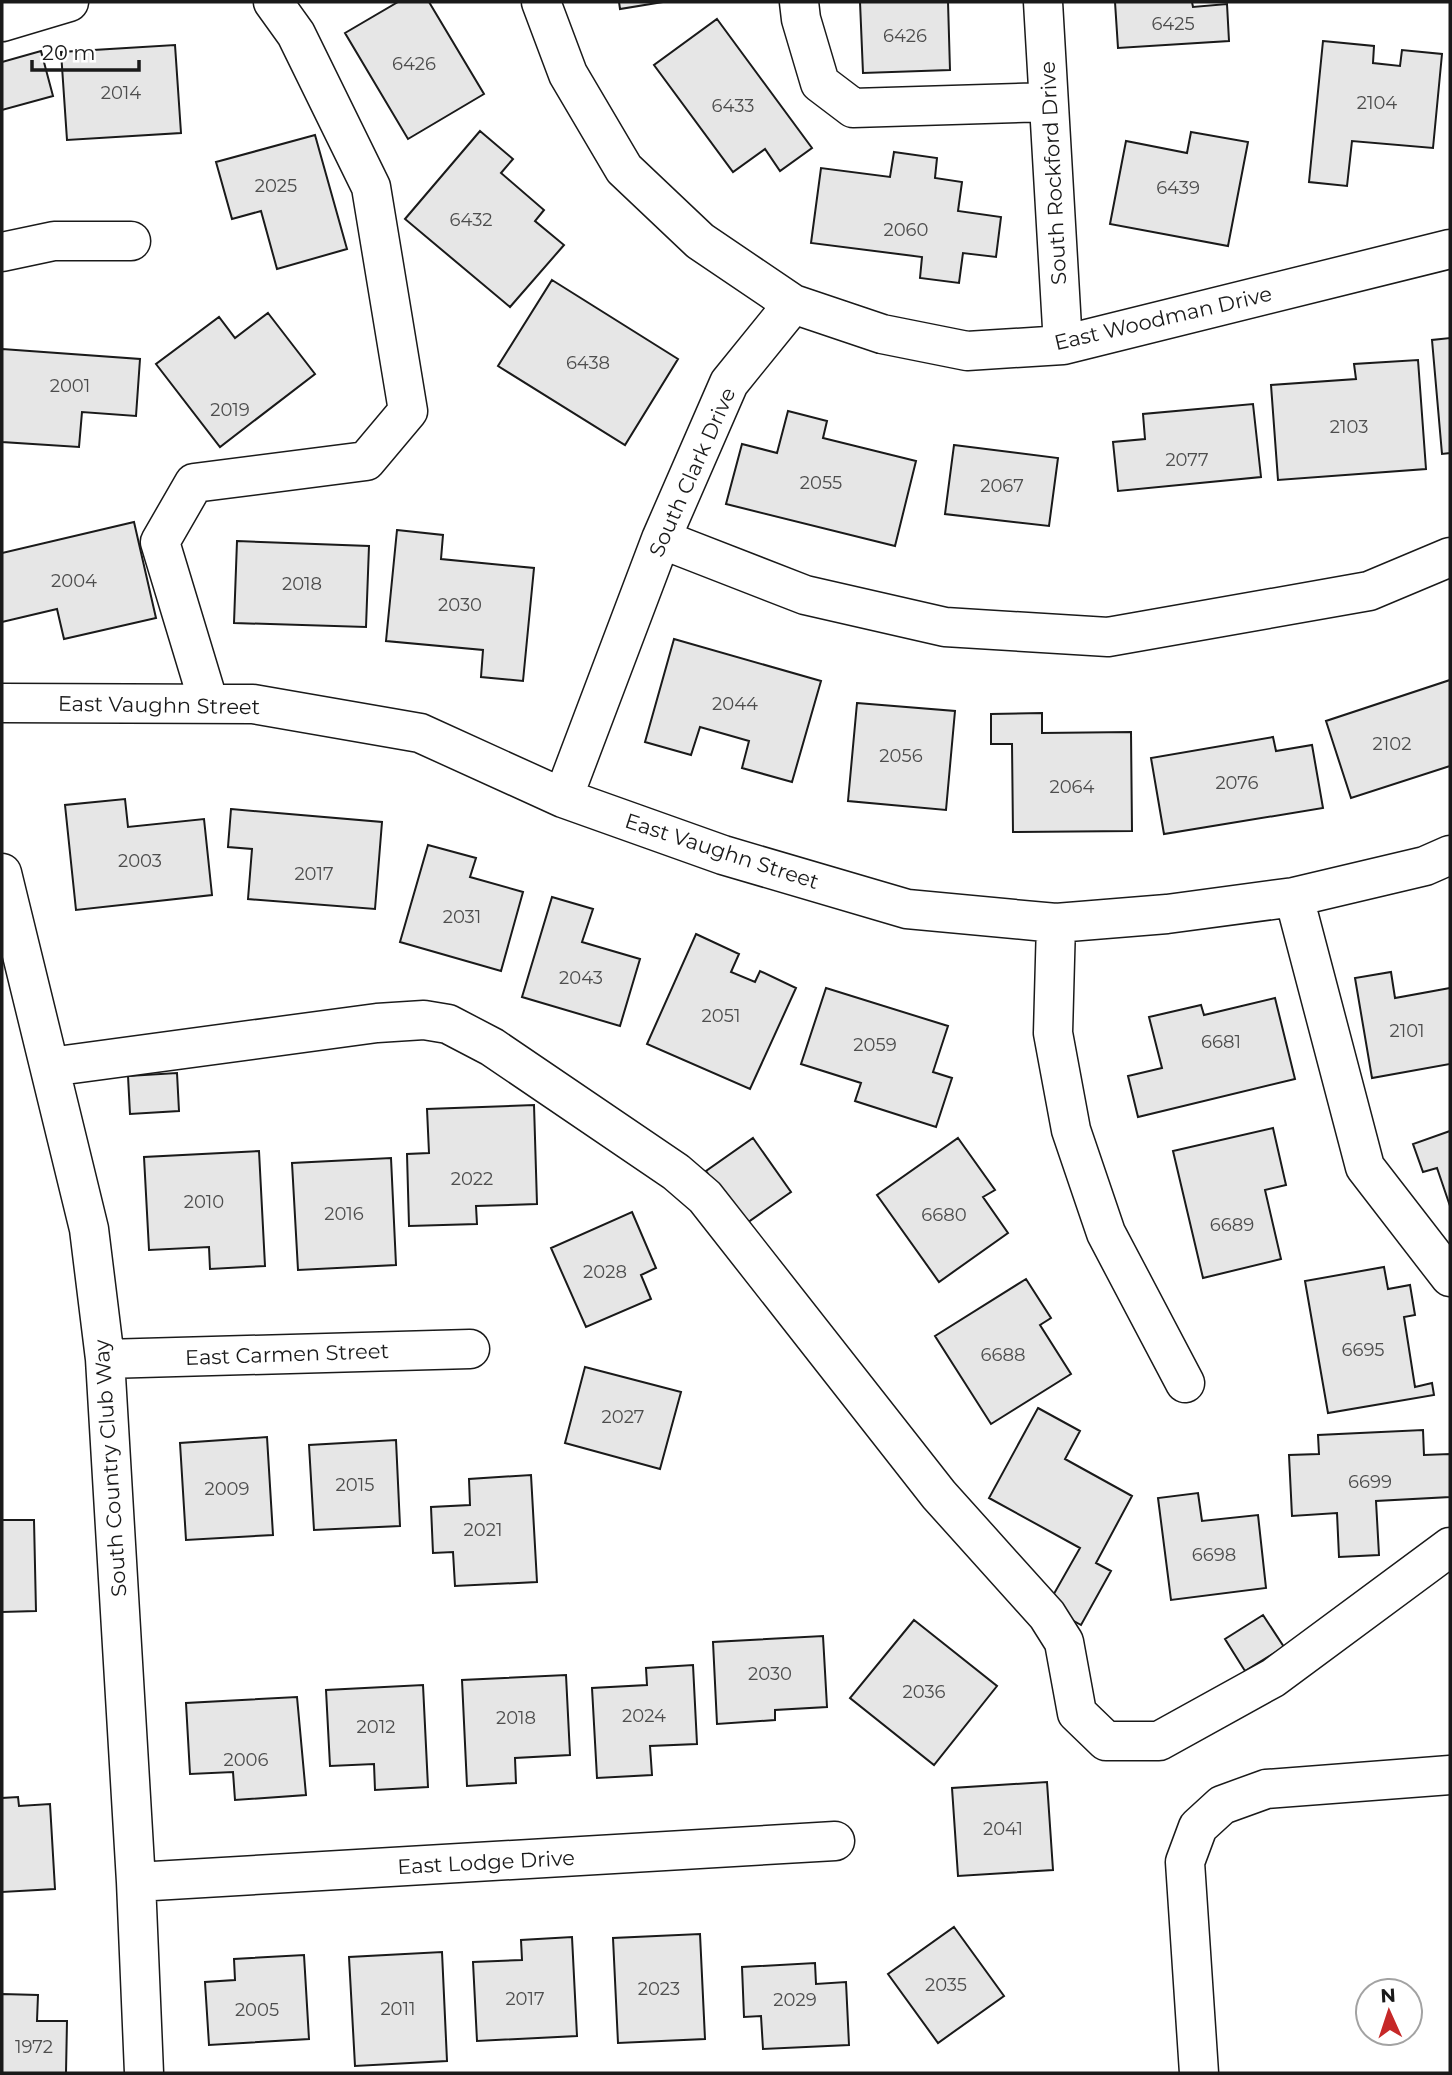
<svg xmlns="http://www.w3.org/2000/svg" width="1452" height="2075" font-family="Montserrat,sans-serif">
<style>
.building{fill:#e6e6e6;stroke:#1a1a1a;stroke-width:2}
.lines{fill:none;stroke-linecap:round;stroke-linejoin:round}
.minor-casing{stroke:#1a1a1a;stroke-width:41}
.minor{stroke:#fff;stroke-width:38}
.labels{text-anchor:middle;dominant-baseline:central;stroke-width:5;stroke-linejoin:round;paint-order:stroke}
.number-label{font-size:18px;fill:#4d4d4d}
.street-label{font-size:21px;fill:#1a1a1a;stroke:#fff}
</style>
<rect width="100%" height="100%" fill="#fff"/>
<!-- building -->
<path class="building" d="M398 2H429L484 94 408 139 345 33Z
M619 2H663L620 9Z
M860 2H948L950 70 863 73Z
M1115 2H1192L1193 7 1227 4 1229 41 1118 48Z
M717 19 812 148 780 171 765 149 733 172 654 65Z
M1323 41 1374 46 1373 63 1400 66 1402 50 1442 54 1433 148 1352 141 1347 186 1309 182Z
M175 45 181 133 67 140 61 52Z
M41 51 53 96 2 110V62Z
M480 131 513 159 501 173 544 210 535 221 564 245 510 307 405 219Z
M1191 132 1248 142 1228 246 1110 224 1126 141 1187 153Z
M315 135 347 249 277 269 261 211 232 219 216 162Z
M894 152 937 158 935 178 962 182 958 211 1001 217 996 257 963 253 959 283 920 278 922 257 811 243 821 168 890 177Z
M552 280 678 359 625 445 498 366Z
M268 313 315 374 220 447 156 364 219 317 235 338Z
M1450 338V453L1442 454 1432 340Z
M2 349 140 359 136 416 82 412 79 447 2 442Z
M1418 360 1426 469 1278 480 1271 385 1356 379 1354 364Z
M1253 404 1261 477 1118 491 1113 442 1145 439 1143 414Z
M788 411 827 421 823 438 916 461 895 546 726 504 742 444 777 453Z
M954 445 1058 458 1049 526 945 514Z
M134 522 156 618 64 639 57 609 2 622V553Z
M397 530 443 535 441 559 534 568 523 681 481 677 483 650 386 641Z
M237 541 369 546 366 627 234 623Z
M674 639 821 681 792 782 742 768 749 741 700 727 691 755 645 742Z
M1450 680V766L1351 798 1326 721Z
M857 703 955 711 946 810 848 801Z
M1042 713V733L1131 732 1132 831 1013 832 1012 744H991V714Z
M1273 737 1276 751 1312 745 1323 808 1164 834 1151 758Z
M125 799 128 827 204 819 212 895 76 910 65 805Z
M231 809 382 822 375 909 248 899 252 849 228 847Z
M428 845 476 858 470 877 523 892 501 971 400 942Z
M552 897 593 909 582 942 640 959 620 1026 522 997Z
M696 934 739 954 731 972 755 982 760 971 796 988 750 1089 647 1044Z
M1391 972 1395 998 1450 988V1064L1372 1078 1355 978Z
M826 988 948 1026 933 1072 952 1078 936 1127 855 1101 861 1083 801 1064Z
M1275 998 1295 1079 1138 1117 1128 1076 1162 1068 1149 1017 1201 1005 1204 1015Z
M177 1073 179 1111 130 1114 128 1076Z
M534 1105 537 1204 476 1206 477 1224 409 1226 407 1154 429 1153 427 1109Z
M1273 1128 1286 1185 1265 1190 1281 1259 1203 1278 1173 1151Z
M1450 1131V1206L1437 1168 1423 1172 1413 1144Z
M753 1138 791 1192 744 1225 706 1171Z
M958 1138 995 1190 983 1197 1008 1233 939 1282 877 1195Z
M259 1151 265 1266 210 1269 209 1247 149 1250 144 1157Z
M391 1158 396 1265 298 1270 292 1163Z
M632 1212 656 1268 641 1275 651 1299 586 1327 551 1248Z
M1384 1267 1388 1289 1410 1285 1415 1315 1404 1317 1415 1387 1432 1383 1434 1395 1328 1413 1305 1281Z
M1026 1279 1051 1318 1040 1325 1071 1374 991 1424 935 1336Z
M585 1367 681 1392 660 1469 565 1443Z
M1038 1408 1080 1431 1065 1459 1132 1496 1096 1563 1111 1571 1081 1625 1047 1606 1080 1548 989 1498Z
M1423 1430 1424 1455 1450 1454V1497L1376 1501 1379 1555 1339 1557 1337 1513 1292 1516 1289 1455 1319 1454 1318 1435Z
M267 1437 273 1535 186 1540 180 1443Z
M396 1440 400 1526 314 1530 309 1445Z
M531 1475 537 1582 455 1586 453 1552 433 1553 431 1507 470 1505 469 1479Z
M1198 1493 1202 1521 1258 1515 1266 1588 1171 1600 1158 1498Z
M2 1520H34L36 1611 2 1612Z
M1263 1615 1284 1647 1245 1671 1225 1639Z
M914 1620 997 1686 934 1765 850 1698Z
M823 1636 827 1707 775 1710V1720L717 1724 713 1642Z
M693 1665 697 1744 650 1746 652 1775 597 1778 592 1688 647 1685 646 1668Z
M566 1675 570 1755 515 1758 516 1783 467 1786 462 1680Z
M423 1685 428 1787 375 1790 374 1764 330 1766 326 1690Z
M297 1697 306 1795 235 1800 233 1772 190 1774 186 1703Z
M1047 1782 1053 1870 958 1876 952 1788Z
M18 1797 19 1806 50 1804 55 1889 2 1892V1798Z
M954 1927 1004 1996 938 2043 888 1974Z
M700 1934 705 2039 618 2043 613 1938Z
M572 1937 577 2036 477 2041 473 1962 522 1960 521 1940Z
M442 1952 447 2061 355 2066 349 1957Z
M304 1955 309 2039 209 2045 205 1982 235 1980 234 1959Z
M815 1963 816 1984 846 1982 849 2045 763 2049 761 2016 744 2017 742 1967Z
M2 1994 38 1995 37 2021H67L66 2073H2Z"/>
<g class="lines">
<!-- minor casing -->
<g class="minor-casing">
<path id="minor" d="M541 2 568 74 624 169 700 241 793 304 729 383 661 539 563 798
M799 2 801 19 820 83 853 108 1048 102
M1043 2 1063 345
M2 22 69 2
M2 252 54 241H131
M793 304 882 334 967 351 1063 345 1450 249
M661 539 805 595 945 627 1108 637 1369 591 1450 557
M2 703 253 704 420 733 563 798 723 855 907 909 1056 923 1167 914 1294 897 1425 866 1450 855
M209 704 160 542 194 483 366 461 408 411 371 187 296 34 273 2
M2 873 89 1229 105 1359 136 1882 144 2073
M1294 897 1365 1167 1450 1277
M1056 923 1053 1033 1071 1130 1106 1233 1185 1383
M50 1067 377 1023 424 1020 448 1024 492 1047 676 1172 705 1197 939 1495 1047 1615 1064 1642 1077 1713 1106 1741H1159L1273 1678 1450 1547
M105 1359 470 1349
M136 1882 835 1841
M1199 2073 1185 1862 1198 1827 1222 1805 1266 1789 1450 1775"/>
</g>
<!-- minor -->
<use href="#minor" class="minor"/>
</g>
<g class="labels">
<!-- number labels -->
<g class="number-label">
<text x="1173" y="24">6425</text>
<text x="905" y="36">6426</text>
<text x="414" y="64">6426</text>
<text x="121" y="93">2014</text>
<text x="1377" y="103">2104</text>
<text x="733" y="106">6433</text>
<text x="276" y="186">2025</text>
<text x="1178" y="188">6439</text>
<text x="471" y="220">6432</text>
<text x="906" y="230">2060</text>
<text x="588" y="363">6438</text>
<text x="70" y="386">2001</text>
<text x="230" y="410">2019</text>
<text x="1349" y="427">2103</text>
<text x="1187" y="460">2077</text>
<text x="821" y="483">2055</text>
<text x="1002" y="486">2067</text>
<text x="74" y="581">2004</text>
<text x="302" y="584">2018</text>
<text x="460" y="605">2030</text>
<text x="735" y="704">2044</text>
<text x="1392" y="744">2102</text>
<text x="901" y="756">2056</text>
<text x="1237" y="783">2076</text>
<text x="1072" y="787">2064</text>
<text x="140" y="861">2003</text>
<text x="314" y="874">2017</text>
<text x="462" y="917">2031</text>
<text x="581" y="978">2043</text>
<text x="721" y="1016">2051</text>
<text x="1407" y="1031">2101</text>
<text x="1221" y="1042">6681</text>
<text x="875" y="1045">2059</text>
<text x="472" y="1179">2022</text>
<text x="204" y="1202">2010</text>
<text x="344" y="1214">2016</text>
<text x="944" y="1215">6680</text>
<text x="1232" y="1225">6689</text>
<text x="605" y="1272">2028</text>
<text x="1363" y="1350">6695</text>
<text x="1003" y="1355">6688</text>
<text x="623" y="1417">2027</text>
<text x="1370" y="1482">6699</text>
<text x="355" y="1485">2015</text>
<text x="227" y="1489">2009</text>
<text x="483" y="1530">2021</text>
<text x="1214" y="1555">6698</text>
<text x="770" y="1674">2030</text>
<text x="924" y="1692">2036</text>
<text x="644" y="1716">2024</text>
<text x="516" y="1718">2018</text>
<text x="376" y="1727">2012</text>
<text x="246" y="1760">2006</text>
<text x="1003" y="1829">2041</text>
<text x="946" y="1985">2035</text>
<text x="659" y="1989">2023</text>
<text x="525" y="1999">2017</text>
<text x="795" y="2000">2029</text>
<text x="398" y="2009">2011</text>
<text x="257" y="2010">2005</text>
<text x="34" y="2047">1972</text>
</g>
<!-- street labels -->
<g class="street-label">
<text transform="translate(1053 173) rotate(-93)">South Rockford Drive</text>
<text transform="translate(1163 318) rotate(-13)">East Woodman Drive</text>
<text transform="translate(692 472) rotate(-66)">South Clark Drive</text>
<text transform="translate(159 705) rotate(1)">East Vaughn Street</text>
<text transform="translate(722 851) rotate(18)">East Vaughn Street</text>
<text transform="translate(287 1354) rotate(-2)">East Carmen Street</text>
<text transform="translate(110 1468) rotate(-94)">South Country Club Way</text>
<text transform="translate(486 1862) rotate(-3)">East Lodge Drive</text>
</g>
</g>
<!-- border -->
<rect width="1452" height="2075" fill="none" stroke="#1a1a1a" stroke-width="7"/>
<!-- north arrow -->
<g transform="translate(1389 2012) rotate(357)"><circle r="33" fill="#ffffff" stroke="#a3a3a3" stroke-width="2"/>
<path d="M0-5L12 26L0 18L-12 26Z" fill="#c62828"/>
<text y="-10" font-size="19" font-weight="bold" text-anchor="middle" fill="#1a1a1a">N</text>
</g>
<!-- scale -->
<path d="M32 60v10h107v-10" fill="none" stroke="#1a1a1a" stroke-width="3.5"/>
<text x="42" y="60" font-size="21" fill="#1a1a1a" stroke="#ffffff" stroke-width="5" paint-order="stroke">20 m</text>
</svg>
